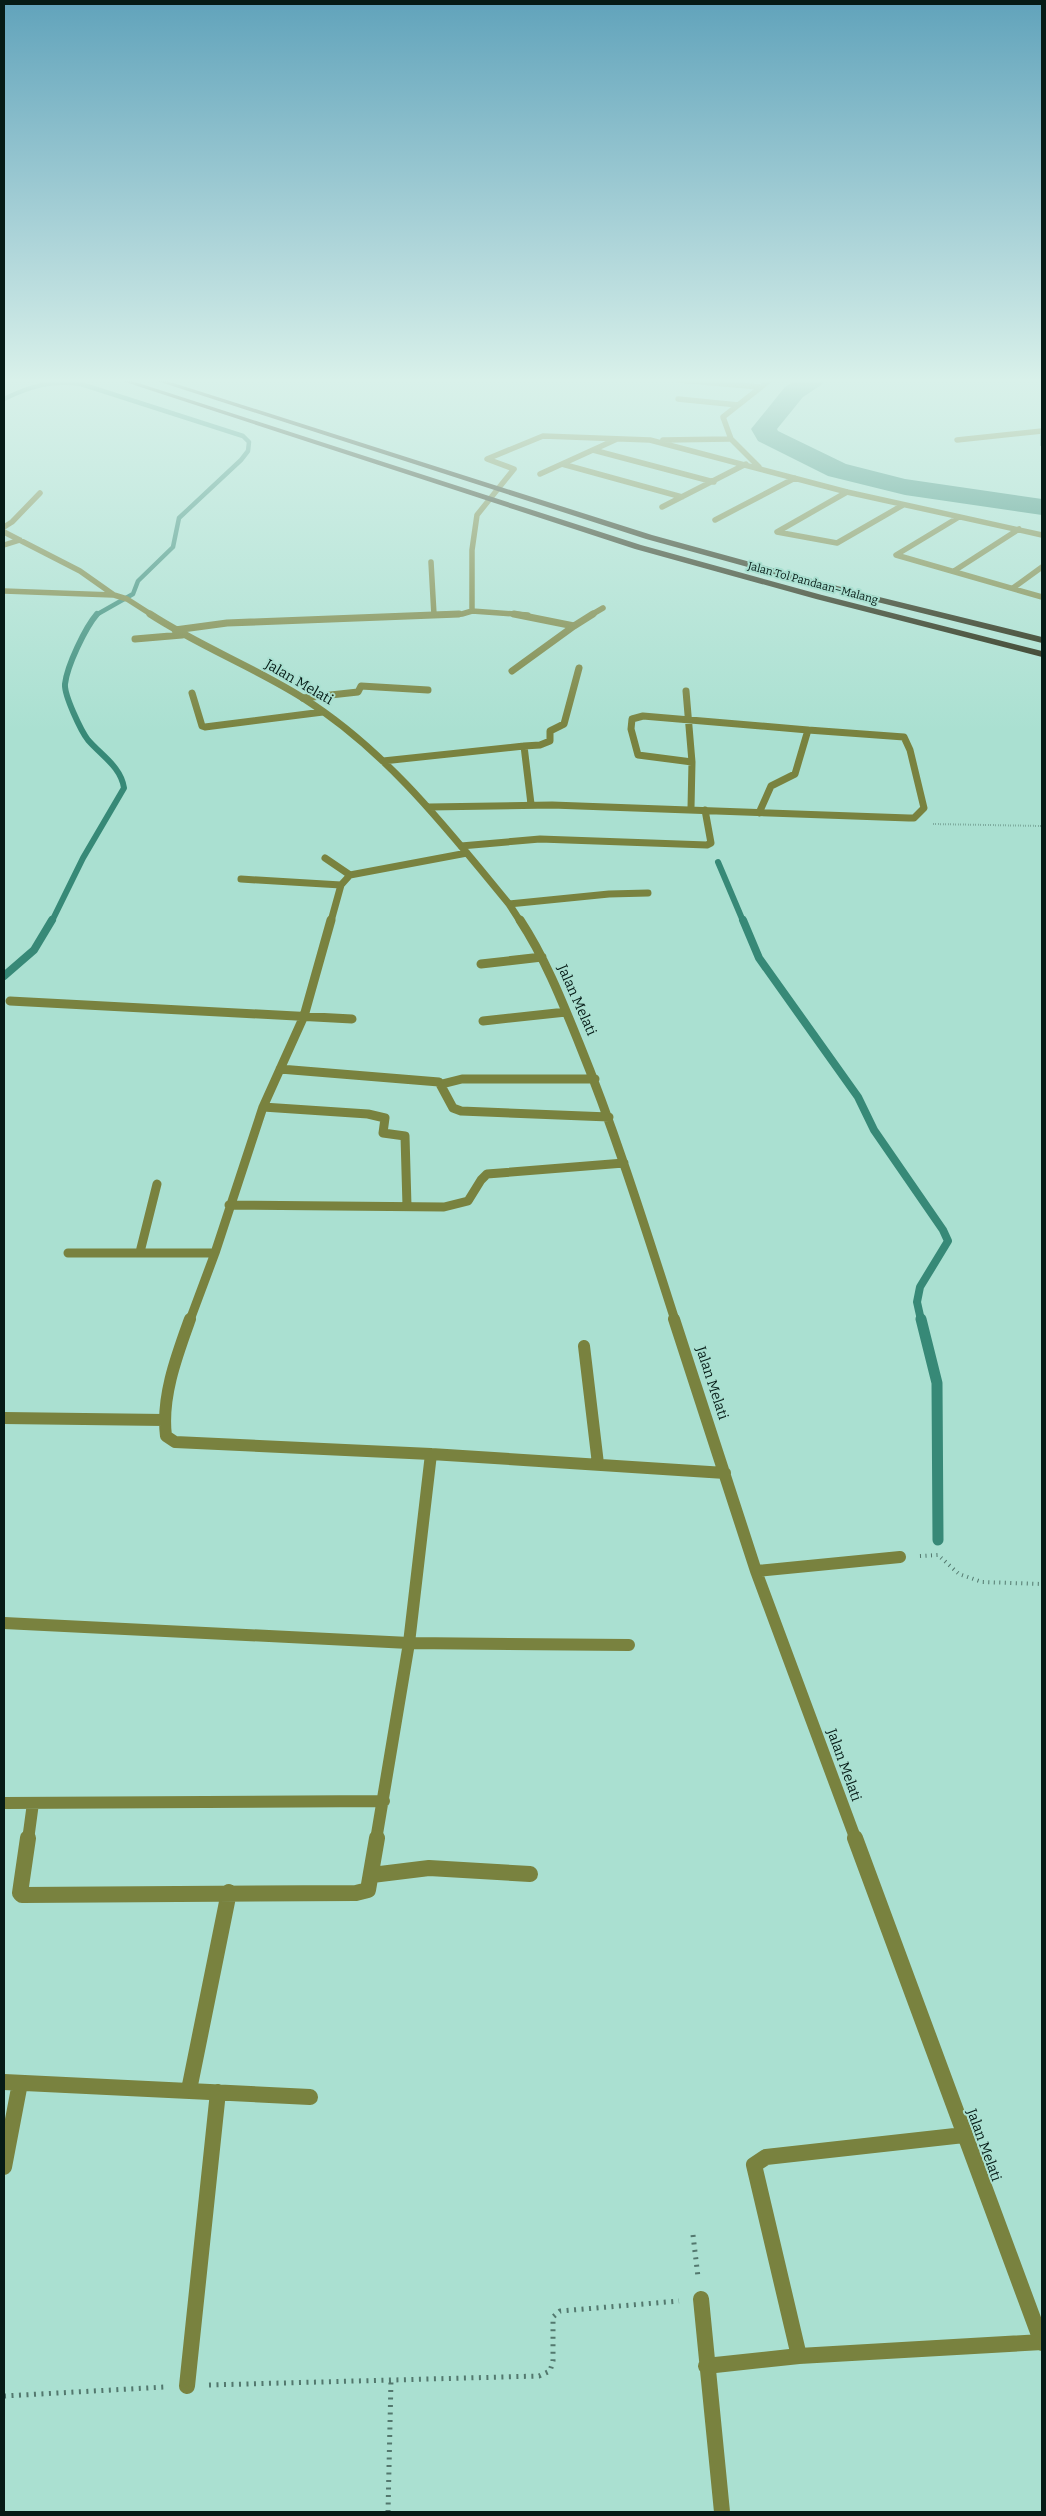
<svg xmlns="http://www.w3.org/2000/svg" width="1046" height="2516" font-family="Bitter,serif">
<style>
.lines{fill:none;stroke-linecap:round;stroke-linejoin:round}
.stream-far3{stroke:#378977;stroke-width:4.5}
.stream-far2{stroke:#378977;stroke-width:6}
.stream-far1{stroke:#378977;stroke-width:8}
.stream{stroke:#378977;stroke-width:11}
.river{fill:#378977;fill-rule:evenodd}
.path-far2{stroke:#53786e;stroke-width:2;stroke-dasharray:0.5 2;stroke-linecap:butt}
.path-far1{stroke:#53786e;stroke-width:4;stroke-dasharray:1 4.5;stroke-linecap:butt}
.path{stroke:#53786e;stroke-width:5;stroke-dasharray:2 5.5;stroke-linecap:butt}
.lane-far1{stroke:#79823f;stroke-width:5.5}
.lane{stroke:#79823f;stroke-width:7}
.street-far4{stroke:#79823f;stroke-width:5.5}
.street-far3{stroke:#79823f;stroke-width:7}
.street-far2{stroke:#79823f;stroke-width:9}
.street-far1{stroke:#79823f;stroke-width:12}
.street{stroke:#79823f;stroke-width:16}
.highway{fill:#1e2109;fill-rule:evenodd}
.wall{fill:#339d86}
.labels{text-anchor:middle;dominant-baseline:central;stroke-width:4;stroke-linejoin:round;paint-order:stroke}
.far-street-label{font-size:11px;fill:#061b16;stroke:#aae0d1}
.street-label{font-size:14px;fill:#061b16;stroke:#aae0d1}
</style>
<rect width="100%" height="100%" fill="#aae0d1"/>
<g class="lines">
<!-- stream-far3 -->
<path class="stream-far3" d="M4 399C30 386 52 380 81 384L243 436 249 442 248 451 241 460 179 518 173 547 138 581 133 594 96 615"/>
<!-- stream-far2 -->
<path class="stream-far2" d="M718 862 743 921
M52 921 83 858 124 788C121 767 102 756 88 740 81 731 64 695 65 684 67 666 85 628 97 614"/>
<!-- stream-far1 -->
<path class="stream-far1" d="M743 920 759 958 858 1097 874 1130 943 1230 948 1241 920 1287 917 1302 921 1320
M4 976 34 950 52 920"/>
<!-- stream -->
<path class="stream" d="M921 1319 937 1383 938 1540"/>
<!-- river -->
<path class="river" d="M796 380H825L821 385 803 397 777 429 778 431 846 464 905 479 1042 499V515L905 495 828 476 758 441 751 429 785 387Z"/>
<!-- path-far2 -->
<path class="path-far2" d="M933 824 1042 826"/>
<!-- path-far1 -->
<path class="path-far1" d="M920 1556 938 1555 959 1574 982 1582 1042 1584"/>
<!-- path -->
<path class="path" d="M693 2235 698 2277
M209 2385 539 2376 550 2371 553 2361V2317L560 2311 679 2301
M4 2396 165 2387
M388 2512 391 2380"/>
<!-- lane-far1 -->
<path class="lane-far1" d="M4 527 12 522 40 493"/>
<!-- lane -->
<path class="lane" d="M303 698 358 692 361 686 428 690"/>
<!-- street-far4 -->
<path class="street-far4" d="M678 380 760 387
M678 399 738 405
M663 440 729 439
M957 440 1042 431
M593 450 714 482
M562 464 682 497
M759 467 731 439 723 417 770 380
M540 474 617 439
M847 492 777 532 837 543 903 505
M662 507 746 464
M959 517 896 555 1042 597
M715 520 795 478
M4 532 80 571 114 595 127 599 152 615
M4 545 20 540
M431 562 434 615
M954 571 1019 529
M1013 588 1042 567
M4 591 113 595
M472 611 528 615
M426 615 462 614 472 611V550L477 515 514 469 487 459 543 436 650 440 847 492 1042 535
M591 615 603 608"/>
<!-- street-far3 -->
<path class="street-far3" d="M150 614C199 646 254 667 303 698 386 750 448 830 509 904L520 921
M574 626 593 614
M175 630 227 623 459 614
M135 639 182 635
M512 671 574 626 514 614
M686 691 692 762 691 808
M192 693 202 726 205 727 323 712
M383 761 524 746
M692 762 638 755 631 729 632 719 643 716 808 730 795 774 771 786 759 813
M531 804 524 746 540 745 550 741V731L564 724 579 668
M429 807 552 805 909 818H914L924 808 910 750 904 737 808 730
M461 846 540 839 707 845 711 843 705 810
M325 858 350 875
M241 879 341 885
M509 904 609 894 648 893
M331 921 341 885 350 875 467 853"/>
<!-- street-far2 -->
<path class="street-far2" d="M520 920C545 958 562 1001 579 1043 616 1134 645 1227 675 1320
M481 964 542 957
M10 1001 352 1019
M483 1021 566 1012
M280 1069 439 1082 453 1108 461 1111 609 1117
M442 1084 462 1079H595
M263 1107 368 1114 385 1118 383 1133 405 1136 407 1206
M229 1205 444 1207 468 1201 481 1180 487 1174 624 1163
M140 1252 157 1184
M68 1253H215
M190 1320 215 1253 263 1107 304 1016 331 920"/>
<!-- street-far1 -->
<path class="street-far1" d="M190 1319C177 1355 161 1397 166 1436L175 1442 431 1454 725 1473
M674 1319 756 1571 856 1840
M584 1346 598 1464
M4 1418 164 1420
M756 1571 900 1557
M4 1623 409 1643 629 1645
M4 1803 384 1801
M28 1840 33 1803
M376 1840 409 1643 431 1454"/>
<!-- street -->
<path class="street" d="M28 1838 20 1893 22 1895 356 1893 368 1890 377 1838
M855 1838 1042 2343
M372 1875 429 1868 530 1874
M4 2082 310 2097
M189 2090 229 1892
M4 2167 20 2083
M701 2299 722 2512
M799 2356 754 2165 766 2157 964 2135
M706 2366 799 2356 1042 2342
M187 2386 218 2092"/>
<!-- highway -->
<path class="highway" d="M119 380H129L641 545 822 595 1042 651V657L816 599 635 549Z
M154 380H164L652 535 863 593 1042 637V643L857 597 646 539Z"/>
</g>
<!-- wall -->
<path class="wall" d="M1042 428V446H1040V436L1041 429Z"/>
<!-- sky -->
<linearGradient id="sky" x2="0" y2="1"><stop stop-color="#61a3bb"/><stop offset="0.52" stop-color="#d9f1ea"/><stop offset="1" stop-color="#d9f1ea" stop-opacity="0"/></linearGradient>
<rect width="1046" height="732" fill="url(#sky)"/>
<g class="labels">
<!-- far-street labels -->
<g class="far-street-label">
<text transform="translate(813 583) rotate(15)">Jalan Tol Pandaan–Malang</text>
</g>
<!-- street labels -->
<g class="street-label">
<text transform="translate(299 682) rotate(30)">Jalan Melati</text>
<text transform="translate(577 1000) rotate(66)">Jalan Melati</text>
<text transform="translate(712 1383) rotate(72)">Jalan Melati</text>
<text transform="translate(844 1765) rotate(70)">Jalan Melati</text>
<text transform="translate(984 2145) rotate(70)">Jalan Melati</text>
</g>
</g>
<!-- border -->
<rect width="1046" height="2516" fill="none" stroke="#061b16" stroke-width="10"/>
</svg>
